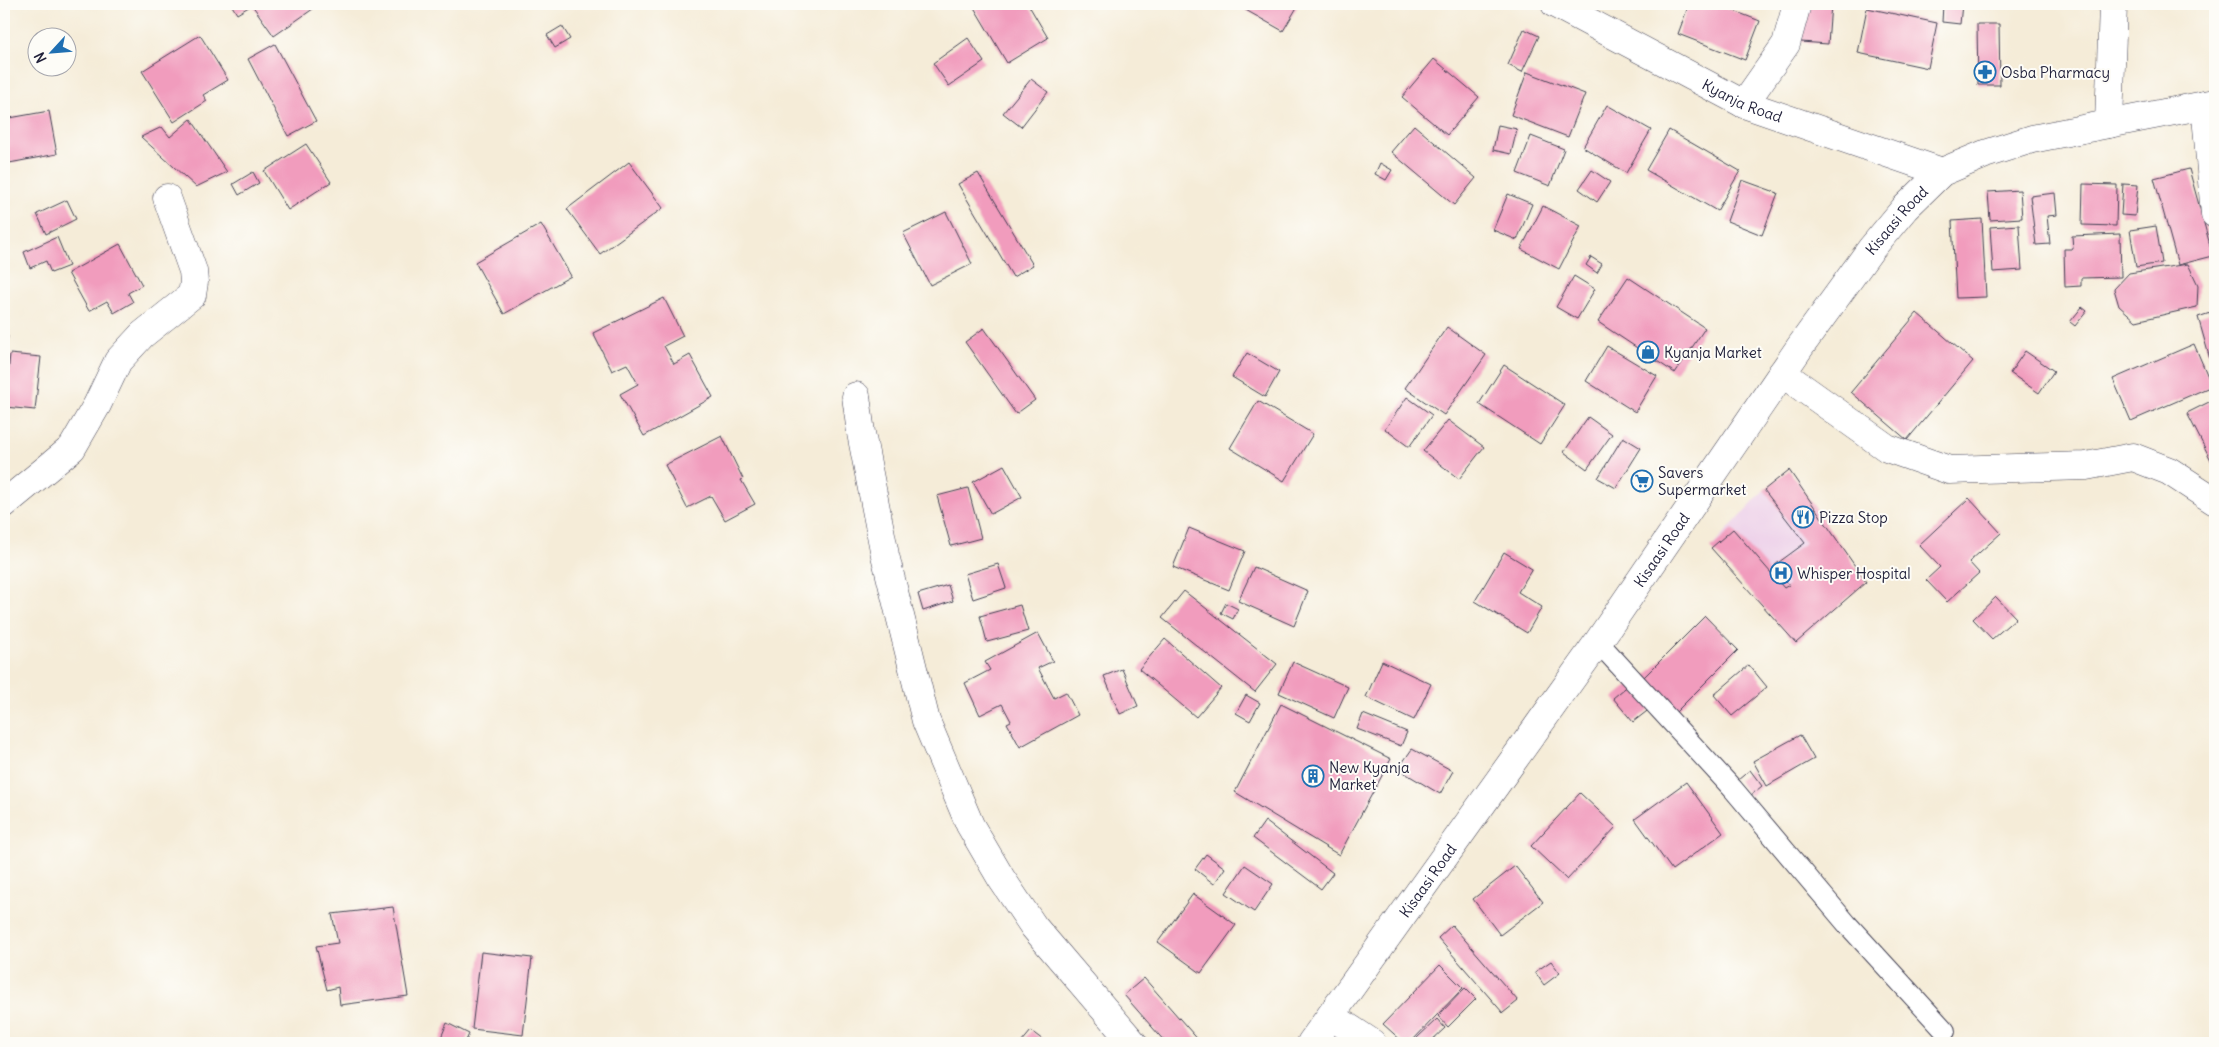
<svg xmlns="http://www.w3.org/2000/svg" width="2219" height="1047" font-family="Delius,sans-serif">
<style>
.built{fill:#edd0e9}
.building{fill:#f19cbd}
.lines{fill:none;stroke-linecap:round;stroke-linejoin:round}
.service-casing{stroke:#424053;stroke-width:22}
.minor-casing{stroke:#424053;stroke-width:29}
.secondary-casing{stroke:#424053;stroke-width:29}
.service{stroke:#fff;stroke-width:20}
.minor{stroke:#fff;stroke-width:28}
.secondary{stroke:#fff;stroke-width:28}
.labels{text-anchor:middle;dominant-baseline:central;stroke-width:4;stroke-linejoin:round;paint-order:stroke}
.poi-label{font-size:15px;fill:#22223b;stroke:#fdfcf7;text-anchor:start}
.street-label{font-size:15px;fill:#22223b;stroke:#fdfcf7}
</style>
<rect width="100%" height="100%" fill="#fdfcf7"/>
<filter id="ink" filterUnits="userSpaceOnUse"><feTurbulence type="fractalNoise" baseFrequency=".02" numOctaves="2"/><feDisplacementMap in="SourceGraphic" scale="10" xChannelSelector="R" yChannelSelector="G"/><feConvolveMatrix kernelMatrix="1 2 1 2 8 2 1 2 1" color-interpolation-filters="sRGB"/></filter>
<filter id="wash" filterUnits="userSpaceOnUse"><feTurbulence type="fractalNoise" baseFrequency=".0096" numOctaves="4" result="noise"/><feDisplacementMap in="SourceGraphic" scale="20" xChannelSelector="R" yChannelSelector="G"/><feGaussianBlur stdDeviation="1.12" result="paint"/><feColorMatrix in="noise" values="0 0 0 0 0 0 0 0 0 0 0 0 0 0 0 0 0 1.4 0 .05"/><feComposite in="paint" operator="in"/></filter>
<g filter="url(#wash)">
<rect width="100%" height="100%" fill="#f5ecd8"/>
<!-- built -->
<path class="built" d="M1764 490 1847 597 1796 643 1711 548Z"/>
<g id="blocks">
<!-- building -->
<path class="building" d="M231 4H320L274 36 252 5 237 14Z
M972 4H1028L1048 38 1007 63Z
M1235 4H1299L1283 31Z
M1689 4H1716L1760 21 1745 60 1678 34Z
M1803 4H1831L1828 44 1801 42Z
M1943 4H1962L1960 24 1942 22Z
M1867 8 1937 23 1928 68 1858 53Z
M1977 24H1999L2000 85H1978Z
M562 26 570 39 555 48 547 35Z
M1524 29 1539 36 1522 72 1508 65Z
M200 35 228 80 203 95 207 101 174 122 142 71Z
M968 38 984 62 949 86 933 63Z
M275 44 316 121 288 136 248 59Z
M1434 59 1479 97 1447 135 1402 97Z
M1527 72 1585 94 1568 137 1511 115Z
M1031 79 1048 92 1021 127 1003 113Z
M1607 105 1651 130 1626 173 1583 147Z
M49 111 57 154 4 164V119Z
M191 119 227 172 196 187 141 137 162 127 170 137Z
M1414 125 1476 178 1454 205 1391 152Z
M1498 125 1517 129 1511 154 1493 150Z
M1669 130 1740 171 1717 211 1646 170Z
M1531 136 1564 149 1550 186 1517 173Z
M306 144 331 182 288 210 264 171Z
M629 162 663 208 600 254 567 209Z
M1380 163 1392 170 1386 180 1375 174Z
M2189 169 2213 256 2178 265 2154 178Z
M1592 170 1610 182 1597 202 1579 189Z
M253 172 259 183 239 195 233 184Z
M978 173 1033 265 1013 277 958 184Z
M1742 180 1778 193 1762 235 1727 221Z
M2083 184 2117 185 2116 226 2082 225Z
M2123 184 2138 185 2135 216 2121 215Z
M2020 190 2022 218 1990 220 1988 192Z
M2055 193 2057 215 2047 216 2050 244 2036 245 2030 196Z
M1508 194 1532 204 1517 240 1493 230Z
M67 200 76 219 46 234 37 214Z
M1543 206 1581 226 1559 269 1521 249Z
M946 212 972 264 930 285 903 233Z
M1982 219 1986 297 1956 298 1952 221Z
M541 224 571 276 504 314 475 262Z
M2019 225 2022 270 1993 272 1990 227Z
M2156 226 2162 263 2136 267 2130 230Z
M2120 234 2121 277 2081 278V286L2065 287 2064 249H2073L2072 236Z
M57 237 69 266 51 273 46 261 30 268 24 252Z
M120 244 142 285 128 293 133 302 114 313 107 301 89 311 68 273Z
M1591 257 1602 264 1597 273 1586 265Z
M2188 264 2198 285 2197 307 2136 321 2119 306 2114 289 2129 273Z
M1574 276 1595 289 1577 319 1556 307Z
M1628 277 1705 328 1675 373 1598 322Z
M664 298 683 336 664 346 674 364 690 355 713 397 644 436 620 394 638 384 627 364 612 371 593 333Z
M2082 307 2087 311 2075 326 2070 322Z
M1917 313 1973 361 1907 440 1851 392Z
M2210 313 2215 333V377L2198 317Z
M1447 327 1486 355 1444 415 1405 388Z
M984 328 1035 400 1016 414 965 342Z
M4 335 8 336 5 358H4Z
M2194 344 2212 386 2131 421 2113 379Z
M1607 346 1657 376 1635 412 1586 381Z
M2025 351 2054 371 2039 393 2010 373Z
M1247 353 1279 372 1265 397 1232 377Z
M10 354 41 357 35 410 5 407Z
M1504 365 1565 405 1540 444 1479 404Z
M1407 397 1432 415 1409 447 1385 429Z
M2215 399V468L2187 413Z
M1258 401 1313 434 1284 481 1230 448Z
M1588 417 1612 434 1587 469 1564 452Z
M1448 420 1484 447 1459 479 1423 451Z
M722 436 743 479 741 480 755 504 725 520 711 496 687 508 665 465Z
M1623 437 1641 448 1616 488 1598 478Z
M1004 465 1022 497 991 514 973 482Z
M1789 470 1866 582 1796 643 1711 548 1733 529 1784 588 1789 585 1775 565 1805 543 1764 490Z
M968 488 981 538 951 546 937 496Z
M1969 498 2001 533 1969 562 1979 573 1947 602 1926 580 1940 567 1919 545Z
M1189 528 1245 551 1229 590 1173 567Z
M1504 552 1532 569 1518 592 1542 607 1527 633 1475 601Z
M998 564 1006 588 973 599 965 574Z
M1254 567 1308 591 1294 626 1238 601Z
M948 585 953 601 923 611 918 594Z
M1184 591 1277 664 1255 692 1162 618Z
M1996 597 2016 618 1992 639 1973 619Z
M1226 603 1238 609 1233 619 1221 613Z
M1020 605 1028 631 987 642 980 616Z
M1705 616 1738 650 1674 714 1641 680Z
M1038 633 1053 661 1038 668 1054 698 1066 692 1078 715 1020 747 1007 723 1011 721 1002 704 980 715 965 683 990 670 985 662Z
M1165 639 1221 688 1196 717 1139 669Z
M1382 661 1431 684 1414 720 1366 697Z
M1293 662 1348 687 1334 718 1279 693Z
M1749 665 1767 687 1732 716 1714 695Z
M1122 669 1138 706 1120 714 1104 676Z
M1630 684 1651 708 1633 722 1613 698Z
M1246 695 1260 703 1250 721 1236 713Z
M1281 704 1391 759 1339 855 1235 792Z
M1363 714 1407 732 1401 746 1357 729Z
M1800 735 1814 759 1767 786 1753 761Z
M1412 749 1453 771 1440 794 1398 769Z
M1750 770 1762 786 1750 796 1738 780Z
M1686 782 1723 833 1672 870 1635 819Z
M1580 793 1616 827 1567 880 1531 846Z
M1265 821 1333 873 1321 889 1253 838Z
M1206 854 1225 868 1214 884 1195 869Z
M1245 865 1273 884 1254 912 1226 893Z
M1515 866 1543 902 1500 935 1473 899Z
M1193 894 1236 925 1201 973 1158 942Z
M393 907 408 996 340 1005 338 987 327 990 316 946 338 943 332 914Z
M1452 925 1518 1001 1503 1013 1438 938Z
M481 952 532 958 523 1035 472 1029Z
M1551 961 1560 973 1544 985 1535 972Z
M1440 965 1463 988 1410 1043H1404L1383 1024Z
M1144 978 1201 1043H1166L1124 995Z
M1465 988 1476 999 1448 1027 1438 1016Z
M1437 1019 1445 1028 1429 1043H1420L1416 1039Z
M447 1023 469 1034 465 1043H447L440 1040Z
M1031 1031 1047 1043H1021Z"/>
</g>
</g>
<g filter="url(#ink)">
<use href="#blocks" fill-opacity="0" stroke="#424053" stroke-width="1"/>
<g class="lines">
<!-- service casing -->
<g class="service-casing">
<path id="service" d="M1598 642 1733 789 1847 924 1945 1031"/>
</g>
<!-- minor casing -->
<g class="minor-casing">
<g id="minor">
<path id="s1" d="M1555 4 1744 104 1942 172"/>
<path d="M1744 104 1786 44 1797 4"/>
<path d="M2205 105 2215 214"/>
<path d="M2109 124 2113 4"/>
<path d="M1782 373 1887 448 1949 470 2086 466 2133 457 2169 471 2215 501"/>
<path d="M856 396 861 433 885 555 926 721 970 825 1001 878 1034 927 1133 1043"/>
<path d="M4 504 72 448 97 405 118 361 142 335 192 295 194 282 193 271 167 198"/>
<path d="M1331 1016 1372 1043"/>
</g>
</g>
<!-- secondary casing -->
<g class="secondary-casing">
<g id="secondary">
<path id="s2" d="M1311 1043 1598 642 1800 347 1871 249 1905 208 1942 172 1985 154 2032 139 2215 103"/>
</g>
</g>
<!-- service -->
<use href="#service" class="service"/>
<!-- minor -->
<use href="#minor" class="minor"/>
<!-- secondary -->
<use href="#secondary" class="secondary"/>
</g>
</g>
<!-- icons -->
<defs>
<g id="pharmacy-ring" transform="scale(1.125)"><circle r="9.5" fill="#fdfcf7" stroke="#1f6fb2" stroke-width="1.5"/><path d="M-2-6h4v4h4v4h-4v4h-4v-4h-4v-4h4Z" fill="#1f6fb2"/></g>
<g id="shop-ring" transform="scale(1.125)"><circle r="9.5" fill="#fdfcf7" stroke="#1f6fb2" stroke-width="1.5"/><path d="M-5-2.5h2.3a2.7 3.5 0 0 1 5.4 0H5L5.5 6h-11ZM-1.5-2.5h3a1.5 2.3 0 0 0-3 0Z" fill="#1f6fb2"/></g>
<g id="supermarket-ring" transform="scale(1.125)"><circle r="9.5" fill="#fdfcf7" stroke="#1f6fb2" stroke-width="1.5"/><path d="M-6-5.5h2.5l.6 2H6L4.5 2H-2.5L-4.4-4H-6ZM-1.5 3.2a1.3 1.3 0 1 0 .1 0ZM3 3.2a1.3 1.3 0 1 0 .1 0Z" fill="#1f6fb2"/></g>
<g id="restaurant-ring" transform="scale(1.125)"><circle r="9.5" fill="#fdfcf7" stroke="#1f6fb2" stroke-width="1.5"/><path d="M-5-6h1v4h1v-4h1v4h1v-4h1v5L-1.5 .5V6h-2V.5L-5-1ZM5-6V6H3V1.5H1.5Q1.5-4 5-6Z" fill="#1f6fb2"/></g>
<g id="hospital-ring" transform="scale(1.125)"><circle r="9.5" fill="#fdfcf7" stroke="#1f6fb2" stroke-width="1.5"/><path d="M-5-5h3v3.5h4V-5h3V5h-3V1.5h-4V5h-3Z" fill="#1f6fb2"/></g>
<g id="building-ring" transform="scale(1.125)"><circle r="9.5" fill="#fdfcf7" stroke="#1f6fb2" stroke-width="1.5"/><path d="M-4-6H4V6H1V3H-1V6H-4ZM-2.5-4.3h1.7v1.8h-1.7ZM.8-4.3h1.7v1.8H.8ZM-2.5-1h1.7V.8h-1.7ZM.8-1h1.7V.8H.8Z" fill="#1f6fb2"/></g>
</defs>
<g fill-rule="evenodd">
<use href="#pharmacy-ring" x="1985" y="72"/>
<use href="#shop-ring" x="1648" y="352"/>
<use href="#supermarket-ring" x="1642" y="481"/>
<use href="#restaurant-ring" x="1803" y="517"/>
<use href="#hospital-ring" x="1781" y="573"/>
<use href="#building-ring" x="1313" y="776"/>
</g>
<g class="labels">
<!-- poi labels -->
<g class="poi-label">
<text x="2001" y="72">Osba Pharmacy</text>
<text x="1664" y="352">Kyanja Market</text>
<text x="1658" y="472">Savers<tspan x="1658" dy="17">Supermarket</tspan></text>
<text x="1819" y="517">Pizza Stop</text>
<text x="1797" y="573">Whisper Hospital</text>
<text x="1329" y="767">New Kyanja<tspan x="1329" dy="17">Market</tspan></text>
</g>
<!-- street labels -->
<g class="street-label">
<text stroke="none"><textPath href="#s1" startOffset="211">Kyanja Road</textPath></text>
<text stroke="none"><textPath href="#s2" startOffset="1010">Kisaasi Road</textPath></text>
<text stroke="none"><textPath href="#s2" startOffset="605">Kisaasi Road</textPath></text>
<text stroke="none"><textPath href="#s2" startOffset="200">Kisaasi Road</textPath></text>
</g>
</g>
<!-- margin -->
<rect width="2219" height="1047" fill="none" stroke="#fdfcf7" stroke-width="20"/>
<!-- north arrow -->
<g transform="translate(52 52) rotate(244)"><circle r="24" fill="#fdfcf7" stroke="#a5a5ac"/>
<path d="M0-4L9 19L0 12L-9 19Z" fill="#1f6fb2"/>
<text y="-8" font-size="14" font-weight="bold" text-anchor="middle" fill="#22223b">N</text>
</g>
</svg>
